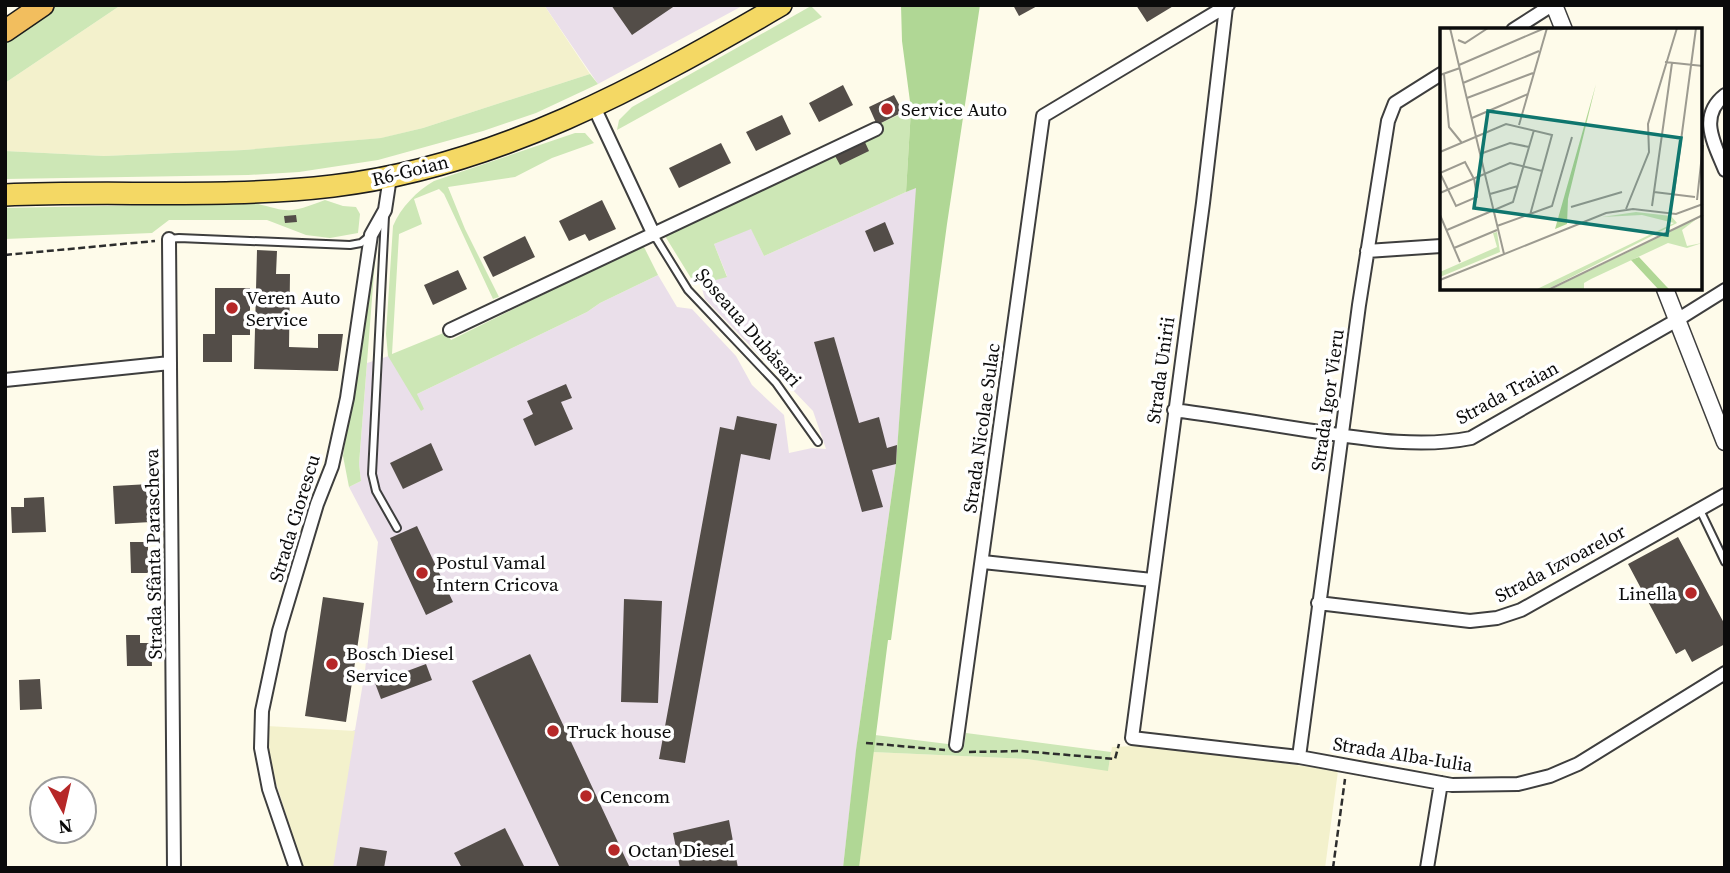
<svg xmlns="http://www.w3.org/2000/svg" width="1730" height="873" font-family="'Source Serif 4',serif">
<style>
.industrial{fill:#eadfea}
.farmland{fill:#f3f1cc}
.green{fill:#cde7b6}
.forest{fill:#b0d795}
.building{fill:#534d48}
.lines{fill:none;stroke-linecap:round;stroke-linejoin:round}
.service-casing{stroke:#3e3e3e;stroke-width:10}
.minor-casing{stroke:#3e3e3e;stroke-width:16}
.tertiary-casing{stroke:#3e3e3e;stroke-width:19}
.primary-casing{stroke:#1c1c1c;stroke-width:24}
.trunk-casing{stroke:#1c1c1c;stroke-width:24}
.path{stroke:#2d2d2d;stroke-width:2.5;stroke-dasharray:7 3.5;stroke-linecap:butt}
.service{stroke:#fff;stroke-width:6}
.minor{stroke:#fff;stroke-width:12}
.tertiary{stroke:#fff;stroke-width:16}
.primary{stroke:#f4d864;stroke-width:21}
.trunk{stroke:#f2be5e;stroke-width:21}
.poi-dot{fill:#b62828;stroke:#fff;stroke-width:2.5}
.labels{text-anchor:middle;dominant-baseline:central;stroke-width:7;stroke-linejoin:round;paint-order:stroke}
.poi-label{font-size:19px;fill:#0b0b0b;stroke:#fff;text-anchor:start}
.street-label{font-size:19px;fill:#0b0b0b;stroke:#fff}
.inset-road{fill:none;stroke:#9d9b91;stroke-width:2}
.view{fill:#0f766e;fill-opacity:0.15;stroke:#0f766e;stroke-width:3.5}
.inset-edge{fill:none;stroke:#0b0b0b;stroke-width:3.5}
</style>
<rect width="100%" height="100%" fill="#fefbea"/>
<!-- industrial -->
<path class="industrial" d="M544 5H744L598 84Z
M917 187 896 464 858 736 843 868H303L270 764 355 730 365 671 378 542 349 487 361 481 359 464 367 363 392 355 417 394 587 312 600 303 658 275 677 307 692 309 736 356 752 385 784 415 789 453 812 448 826 449 813 411 705 299 701 285 727 276 714 244 751 228 764 256Z"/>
<!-- farmland -->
<path class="farmland" d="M121 5H544L590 74 423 128 382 138 244 150 104 156 5 151V83Z
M267 726 355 731 333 868H303L270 764Z
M1158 745 1338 771 1325 868H859L872 752 1027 759 1108 770 1112 747Z"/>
<!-- green -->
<path class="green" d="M57 5H121L5 83V41Z
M811 6 822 17 617 130 619 120 632 107Z
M590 74 598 84 536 113 483 131 378 160 299 172 248 175 5 179V151L104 156 244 150 381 138 423 128Z
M911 109 906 192 764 256 751 229 714 244 727 277 701 284 694 283 665 236 880 132 877 125Z
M575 133H585L594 143 552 158 515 177 448 187 465 229 499 297 493 299 444 194 439 189 414 199 422 224 399 234 392 354 446 332 451 340 643 245 658 275 600 303 587 312 417 394 424 409 421 411 388 356 386 334 393 226C401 207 417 191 434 181Z
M325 200 343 206 356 207 360 214 358 233 330 238 306 235 267 220H169L152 233 5 239V208L255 203C291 213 290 213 325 200Z
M374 239 376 248 359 464 361 481 349 487 343 456Z
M966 733 1111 752 1108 771 1027 759 872 752 875 735 964 746Z"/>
<!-- forest -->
<path class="forest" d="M901 5H980L947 224 891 640H888L859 868H843L856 750 896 464 916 188 906 192 911 109 902 41Z"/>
<!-- building -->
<path class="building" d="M611 5H676L632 35Z
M1013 5H1039L1019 16Z
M1136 5H1175L1147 22Z
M843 85 853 105 819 122 809 103Z
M894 95 903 112 877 125 869 107Z
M782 115 791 134 756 151 746 132Z
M864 140 869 151 840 165 834 154Z
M721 143 731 163 679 188 669 168Z
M602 200 616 229 589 241 585 234 569 241 559 221Z
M296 215 297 222 285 223 284 216Z
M885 222 894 244 874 252 865 231Z
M525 236 535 257 493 277 483 257Z
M257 250 277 251 276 274H290L289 347 318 348V334H343L338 371 254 369Z
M458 270 467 289 433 305 424 285Z
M215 288H250V335H232V362H203V334H215Z
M834 337 859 423 879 417 887 448 897 445 896 464 872 470 883 507 862 512 814 342Z
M566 384 572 398 561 402 573 429 535 446 523 419 533 414 527 401Z
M737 416 777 424 770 460 741 454 685 763 659 759 720 427 734 430Z
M431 443 443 470 403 489 390 463Z
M150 484 151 522 115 524 113 486Z
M44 497 46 532 12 533 11 507H24V498Z
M417 526 453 602 426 615 390 538Z
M1678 537 1725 625V644L1692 662 1685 649 1676 654 1628 564Z
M130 542H148V551L160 550V573H131Z
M323 597 364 603 346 722 305 716Z
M624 599 662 601 658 703 621 702Z
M126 635H140V643H151L152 666H127Z
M530 654 630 868H560L472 681Z
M426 664 432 680 381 699 375 683Z
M40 679 42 709 20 710 19 680Z
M729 820 738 868H680L673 833Z
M505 828 525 868H462L454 853Z
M360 847 387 851 384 868H356Z"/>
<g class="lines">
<!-- service casing -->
<g class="service-casing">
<path id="service" d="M385 216 372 474 376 491 397 528
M654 235 688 290 776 383 818 442
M169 239 179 238 350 245 361 243 371 235
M1700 510 1725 562"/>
</g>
<!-- minor casing -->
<g class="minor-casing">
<path id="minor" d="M1226 7 1203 203 1132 738 1299 757 1452 785 1518 784 1550 776 1578 764 1725 673
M1513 30 1552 5
M1725 95C1698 116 1714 143 1725 170
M594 107 654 235
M169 239 174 868
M1367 251 1441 246
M450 330 876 129
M5 380 170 363
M1174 410C1218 416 1262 423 1306 430 1360 438 1417 449 1471 438L1677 320 1725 290
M983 562 1152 580
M1318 603 1470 621 1497 618 1521 610 1725 495
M956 745 1043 116 1228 5
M1299 757 1359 305 1388 121 1395 103 1441 74
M296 868 269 789 261 748 262 711 279 631 317 504 332 466 347 398 371 235 385 210 390 177
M1427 868 1441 783"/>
</g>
<!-- tertiary casing -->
<g class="tertiary-casing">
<path id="tertiary" d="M1554 5 1564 30
M1665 289 1725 442"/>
</g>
<!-- primary casing -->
<g class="primary-casing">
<path id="primary" d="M5 195C114 190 224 199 333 186 495 167 642 86 781 5"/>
</g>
<!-- trunk casing -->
<g class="trunk-casing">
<path id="trunk" d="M5 31 43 5"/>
</g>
<!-- path -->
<path class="path" d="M5 255 155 241
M866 743 945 750
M969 752 1021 751 1115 759 1119 744
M1333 868 1345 779"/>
<!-- service -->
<use href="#service" class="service"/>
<!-- minor -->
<use href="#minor" class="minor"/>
<!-- tertiary -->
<use href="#tertiary" class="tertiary"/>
<!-- primary -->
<use href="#primary" class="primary"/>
<!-- trunk -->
<use href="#trunk" class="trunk"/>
</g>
<!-- markers -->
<g class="poi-dot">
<circle cx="887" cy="109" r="7"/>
<circle cx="232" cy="308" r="7"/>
<circle cx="422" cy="573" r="7"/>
<circle cx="1691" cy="593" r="7"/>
<circle cx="332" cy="664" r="7"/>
<circle cx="553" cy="731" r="7"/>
<circle cx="586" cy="796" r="7"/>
<circle cx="614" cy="850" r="7"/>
</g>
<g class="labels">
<!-- poi labels -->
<g class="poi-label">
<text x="901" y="109">Service Auto</text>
<text x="246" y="297">Veren Auto<tspan x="246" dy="22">Service</tspan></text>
<text x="436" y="562">Postul Vamal<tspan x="436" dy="22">Intern Cricova</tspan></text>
<text x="1677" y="593" text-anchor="end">Linella</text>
<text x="346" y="653">Bosch Diesel<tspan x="346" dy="22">Service</tspan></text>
<text x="567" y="731">Truck house</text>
<text x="600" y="796">Cencom</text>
<text x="628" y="850">Octan Diesel</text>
</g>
<!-- street labels -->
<g class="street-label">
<text transform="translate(410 170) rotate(-14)">R6-Goian</text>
<text transform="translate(749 327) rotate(49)">Șoseaua Dubăsari</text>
<text transform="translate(1160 370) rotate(-82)">Strada Unirii</text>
<text transform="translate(1507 392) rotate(-28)">Strada Traian</text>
<text transform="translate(1327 400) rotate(-82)">Strada Igor Vieru</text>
<text transform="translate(981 428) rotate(-82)">Strada Nicolae Sulac</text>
<text transform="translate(294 518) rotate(-73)">Strada Ciorescu</text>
<text transform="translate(153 554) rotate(-91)">Strada Sfânta Parascheva</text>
<text transform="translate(1560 563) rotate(-28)">Strada Izvoarelor</text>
<text transform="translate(1403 754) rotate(9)">Strada Alba-Iulia</text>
</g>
</g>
<!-- overview -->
<g transform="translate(1440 28)">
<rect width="262" height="262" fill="#fefbea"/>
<path d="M196 184 231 188 237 195 106 262H95L234 195 202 187 162 189ZM258 190 242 202 247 218 262 215 247 220 228 215 151 251 144 255V262H110ZM57 204 60 224 0 249V244L57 219 53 205Z" fill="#cde7b6"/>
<path d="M156 56 128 171 127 196 115 201ZM199 229 226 258 230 262H219L191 232Z" fill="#b0d795"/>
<path class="inset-road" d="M10 0 64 226M18 12 25 15 48 0M225 34 263 38M19 37 105 0M4 46 9 99 22 115M0 47 20 40M23 55 99 23M27 70 93 45M32 90 88 66M79 97 107 0M0 124 66 96 112 107 90 187M40 126 70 115 89 119M34 151 25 134 0 145 16 178 37 169 34 150M214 164 255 169M0 165 70 135 102 143M234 165 256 0M50 166 78 158M257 172 263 117M212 178 232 35M131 179 182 164M186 181 209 124 208 96 237 0M0 187 20 234M57 198 112 178 132 109M7 202 73 174 94 102M14 220 57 202M0 252 166 185 193 181 236 186 263 176M108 262 263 187"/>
<path class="view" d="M48 83 241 110 227 207 34 180Z"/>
<rect width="262" height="262" class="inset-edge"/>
</g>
<!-- border -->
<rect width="1730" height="873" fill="none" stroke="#0b0b0b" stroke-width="14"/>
<!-- north arrow -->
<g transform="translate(63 810) rotate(172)"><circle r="33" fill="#ffffff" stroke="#9d9d9d" stroke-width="2"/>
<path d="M0-5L12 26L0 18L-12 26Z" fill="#b62828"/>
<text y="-10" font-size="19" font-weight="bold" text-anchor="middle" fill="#0b0b0b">N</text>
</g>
</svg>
